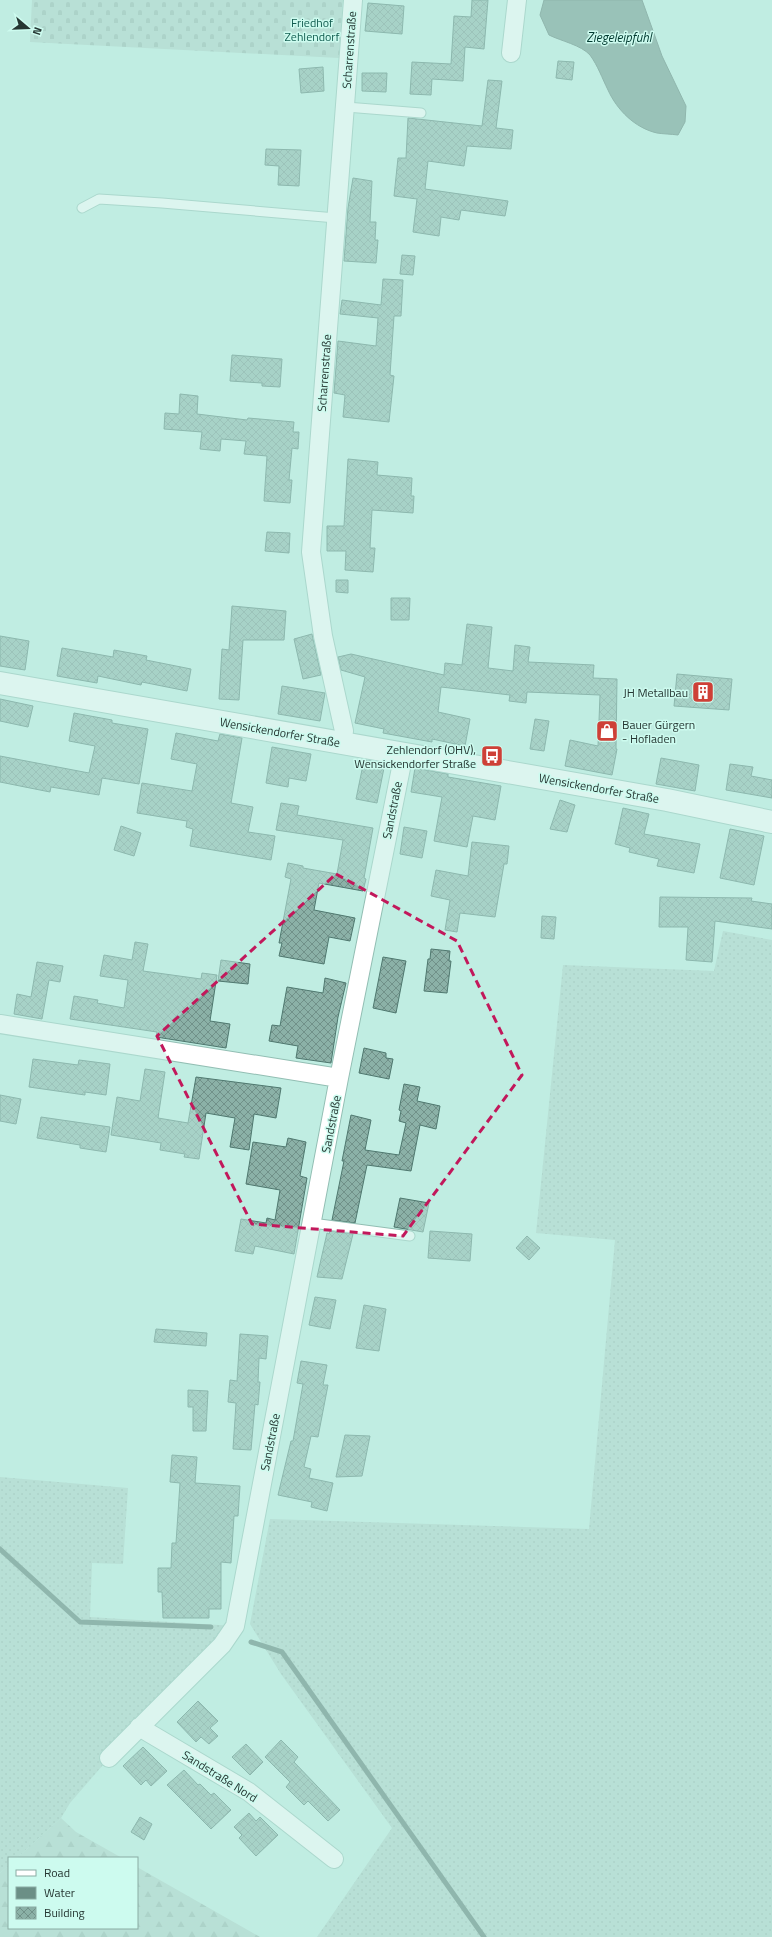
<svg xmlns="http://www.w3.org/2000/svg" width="772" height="1937" font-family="'Titillium Web',sans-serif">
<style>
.grass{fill:url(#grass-dots)}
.forest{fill:url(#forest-firs)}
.cemetery{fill:url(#cemetery-stones)}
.water{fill:#6b8f86;stroke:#56746d}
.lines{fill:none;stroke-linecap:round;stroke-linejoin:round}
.stream{stroke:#56746d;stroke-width:5}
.building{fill:url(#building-cross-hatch);stroke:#4f786f}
.service-casing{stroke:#92beb3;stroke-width:11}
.minor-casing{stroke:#92beb3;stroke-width:20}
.secondary-casing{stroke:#92beb3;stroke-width:24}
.service{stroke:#fff;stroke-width:9}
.minor{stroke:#fff;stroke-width:18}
.secondary{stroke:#fff;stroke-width:22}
.marked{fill:none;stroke:#c2185b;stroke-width:3;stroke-dasharray:8 5;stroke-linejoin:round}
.labels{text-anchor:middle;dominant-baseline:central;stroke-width:3;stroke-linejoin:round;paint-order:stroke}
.park-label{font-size:12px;fill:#115c4f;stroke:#cdfbef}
.street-label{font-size:12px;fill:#253632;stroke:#cdfbef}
.poi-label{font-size:12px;fill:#253632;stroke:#cdfbef;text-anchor:end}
.water-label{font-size:13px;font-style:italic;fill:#00392f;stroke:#cdfbef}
</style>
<defs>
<pattern id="grass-dots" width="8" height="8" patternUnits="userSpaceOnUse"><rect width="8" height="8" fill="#afd0c7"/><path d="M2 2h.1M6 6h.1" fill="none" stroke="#96b3ab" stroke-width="1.8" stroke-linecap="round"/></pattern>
<pattern id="forest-firs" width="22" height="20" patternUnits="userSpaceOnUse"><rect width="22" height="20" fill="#afd0c7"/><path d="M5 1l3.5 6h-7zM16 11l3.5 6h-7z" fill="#96b3ab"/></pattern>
<pattern id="cemetery-stones" width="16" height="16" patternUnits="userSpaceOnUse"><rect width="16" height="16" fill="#afd0c7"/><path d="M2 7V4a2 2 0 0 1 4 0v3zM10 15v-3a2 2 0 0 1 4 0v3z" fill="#96b3ab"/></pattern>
<pattern id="building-cross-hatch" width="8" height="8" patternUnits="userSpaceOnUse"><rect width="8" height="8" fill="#8bb1a7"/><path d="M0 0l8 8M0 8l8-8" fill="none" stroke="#719189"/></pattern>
</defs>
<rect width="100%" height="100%" fill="#c0ede2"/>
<!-- grass -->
<path class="grass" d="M723 931 772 940V1937H317L392 1828 281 1674 250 1624 270 1519 589 1529 615 1240 536 1233 563 965 714 971Z
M0 1477 128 1488 123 1564 92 1563 90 1617 235 1626 109 1758 70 1803 61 1818 17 1858H9V1865L0 1873Z"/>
<!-- forest -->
<path class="forest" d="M61 1818 76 1832 122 1858H17Z
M9 1865V1928H137V1867L260 1937H0V1873Z"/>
<!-- cemetery -->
<path class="cemetery" d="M32 0H343L339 58 30 42Z"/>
<!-- water -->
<path class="water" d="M544 0H642L662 56 686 106 685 122 678 135C671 134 663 134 657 133 635 128 617 110 608 90 602 78 598 66 590 55 581 45 561 41 549 35L540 15Z"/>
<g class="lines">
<!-- stream -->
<path class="stream" d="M0 1549 80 1622 211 1627
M251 1642 282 1652 484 1937"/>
</g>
<!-- building -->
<path class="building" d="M472 0H488L484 49 465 47 463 81 432 79 431 95 410 94 412 62 451 64 454 16 471 17Z
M368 3 404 6 402 34 365 31Z
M558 61 574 62 572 80 556 78Z
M323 67 324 91 301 93 299 69Z
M362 73H387L386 92 362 91Z
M488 80 502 81 496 128 513 130 511 149 467 146 464 166 428 161 425 189 508 201 505 216 461 210 459 220 441 217 439 236 413 232 417 199 394 196 398 158H406L408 118 482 126Z
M266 149 301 150 299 186 278 185 279 166 265 165Z
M353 178 372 181 370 222H376L375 240H378L376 263 344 261 348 208Z
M402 255 415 256 413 275 400 274Z
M383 279 403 280 401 316H394L390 375 394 376 389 422 343 417 345 395 334 393 338 341 376 346 378 318 340 314 342 300 381 305Z
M232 355 282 359 280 387 262 386V383L230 381Z
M180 394 198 396 197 414 247 420 248 418 294 422 293 432H299L298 449 292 448 289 480H292L290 503 264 501 267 456 244 454 246 441 221 439 220 451 200 449 202 432 164 429 165 413 179 414Z
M348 459 378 462 377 475 412 478 411 496H414L413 513 372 510 370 548H375L373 572 345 570 346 551H327V526H344Z
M267 532 290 533 289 553 265 551Z
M336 580H348V593L336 592Z
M391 598H410L409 620H391Z
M232 606 286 611 284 640H243L239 700 219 699 222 649 229 650Z
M467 624 492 627 488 668 513 671 515 645 530 647 528 662 594 665 593 678 617 679 616 749H617L612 775 565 766 570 740 598 746 600 695 527 692 526 703 509 701 510 695 441 687 438 712 470 719 465 746 432 739V742L383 733 384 729 355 723 365 677 341 670 338 657 351 654 444 675 445 663 462 665Z
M312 634 321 675 303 679 294 639Z
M0 636 29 641 25 670 0 666Z
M62 648 113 657 114 650 147 656 146 660 191 669 187 691 142 682 141 685 98 676 97 683 57 676Z
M677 674 732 679 729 710 674 706Z
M282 686 325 693 320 721 278 714Z
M0 699 33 706 28 727 0 721Z
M74 713 112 720V723L148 729 139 784 102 778 99 795 51 787 50 792 0 782V756L89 773 95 746 69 741Z
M535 719 549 721 544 751 530 749Z
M176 733 218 741 220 734 242 738 231 803 253 807 248 832 275 836 271 860 190 846 193 829 186 827 187 821 137 813 142 783 192 791 197 764 171 759Z
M272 747 311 754 306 781 289 778 288 787 266 783Z
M661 758 699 765 695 791 656 784Z
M364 760 385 763 377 803 356 799Z
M730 764 753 767 751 776 772 780V798L726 790Z
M415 768 448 774V777L501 786 495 820 473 816 467 847 434 841 442 797 411 792Z
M560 800 575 805 567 832 550 829Z
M281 803 299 806 297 815 373 828 364 878 366 879 363 891 319 883 314 910 355 918 350 941 329 937 324 964 279 956 282 943H279L291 879 285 877 288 863 303 866V868L337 874 343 840 276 830Z
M623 808 649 814 644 834 700 844 694 873 657 866 659 859 629 852 630 848 615 844Z
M121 826 141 833 134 856 114 850Z
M404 827 427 831 422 858 400 854Z
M730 829 764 836 754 885 720 878Z
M472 842 509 846 507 864H504L495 917 460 913 457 932 445 930 450 900 431 896 436 870 468 876Z
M660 897 752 898 751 901 772 904V929L715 921 712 962 686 960 688 927H659Z
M542 916 556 917 554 939 541 938Z
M135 942 148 944 143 971 201 979 202 973 217 975 210 1021 230 1024 226 1048 156 1037 157 1032 70 1019 74 996 98 1000 97 1003 124 1008 128 980 100 976 104 955 132 960Z
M431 949 450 951 449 961H451L447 993 424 991 428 959H430Z
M383 957 406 961 396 1013 373 1008Z
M221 960 250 964 248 984 218 981Z
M37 962 63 966 60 982 49 980 42 1019 14 1014 17 994 31 997Z
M325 978 346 983 338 1017 331 1063 296 1058 298 1046 269 1041 272 1025 280 1026 287 987 323 993Z
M364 1048 386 1053V1058L393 1059 389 1079 359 1073Z
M33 1059 78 1065 79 1060 110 1064 106 1095 85 1092V1095L29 1087Z
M145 1069 165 1072 158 1118 188 1123 196 1077 281 1088 276 1118 254 1114 249 1150 230 1147 235 1118 206 1113 199 1159 184 1157 185 1154 160 1150 161 1143 111 1135 117 1097 140 1101Z
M404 1084 420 1087 417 1101 440 1106 436 1129 420 1125 411 1171 367 1165 355 1223 332 1220 344 1161H342L351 1115 371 1120 365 1150 399 1155 406 1123 399 1121 401 1111 399 1110Z
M0 1095 21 1099 16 1124 0 1121Z
M41 1117 110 1127 106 1152 80 1148V1145L37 1138Z
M288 1138 306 1142 300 1176 307 1178 294 1254 255 1246 253 1254 235 1251 241 1219 266 1223 267 1218 275 1220 280 1190 246 1184 253 1142 286 1147Z
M400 1198 429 1203 423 1232 394 1227Z
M330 1231 353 1234 342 1279 317 1277 327 1233 329 1234Z
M430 1231 472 1234 470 1261 428 1258Z
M527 1236 540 1248 529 1260 516 1248Z
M315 1297 336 1300 330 1329 309 1325Z
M364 1305 386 1309 379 1351 356 1348Z
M156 1329 207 1333 206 1346 154 1342Z
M240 1334 268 1336 266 1359 259 1358 258 1382H260L258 1405 255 1404 251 1450 233 1449 236 1403 228 1402 230 1380 237 1381Z
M301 1361 327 1365 323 1385H328L318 1437 311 1436 304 1467 311 1469 309 1478 333 1483 327 1511 311 1507 312 1502 278 1495 291 1441H293L303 1384 297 1383Z
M188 1390 208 1391 206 1431H193V1407H188Z
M345 1435 370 1436 362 1476 336 1477Z
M172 1455 197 1457 195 1483 240 1486 238 1516H234L231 1563 221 1562V1609H209V1618H163L162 1592H158V1568H171L172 1543H176L180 1483 170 1482Z
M198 1701 218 1721 210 1728 218 1736 209 1744 201 1737 196 1742 177 1722Z
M281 1740 298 1757 294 1762 340 1810 328 1821 308 1801 304 1805 286 1787 290 1782 265 1757Z
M246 1744 263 1762 250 1775 232 1757Z
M143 1747 167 1771 151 1786 146 1780 141 1785 123 1766Z
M184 1770 198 1785 200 1784 211 1795 214 1793 231 1810 211 1829 167 1785Z
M249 1813 256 1821 260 1817 278 1835 256 1856 239 1838 242 1835 234 1827Z
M140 1817 152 1824 144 1840 131 1832Z"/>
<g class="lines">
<!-- service casing -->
<g class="service-casing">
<path id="service" d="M346 107 421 113
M82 208 99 199 162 203 336 218
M312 1223 410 1236"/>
</g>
<!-- minor casing -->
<g class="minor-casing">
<path id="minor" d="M511 53 517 0
M342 743 344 731 323 636 311 552 353 0
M0 1024 339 1078
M139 1727 249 1792 334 1859
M109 1758 222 1645 235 1626 339 1078 404 753"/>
</g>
<!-- secondary casing -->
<g class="secondary-casing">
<path id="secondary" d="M0 683 667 800 772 822"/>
</g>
<!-- service -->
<use href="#service" class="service"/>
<!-- minor -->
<use href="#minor" class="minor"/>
<!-- secondary -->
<use href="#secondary" class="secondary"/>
</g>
<!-- marked area -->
<path d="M0 0H772V1937H0ZM336 874 457 941 522 1075 403 1236 252 1224 157 1036Z" fill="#c0ede2" fill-opacity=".55" fill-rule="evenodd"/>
<path class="marked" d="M336 874 457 941 522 1075 403 1236 252 1224 157 1036Z"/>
<!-- icons -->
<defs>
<g id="building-square" transform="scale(1.15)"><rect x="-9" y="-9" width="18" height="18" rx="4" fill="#ce4037" stroke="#cdfbef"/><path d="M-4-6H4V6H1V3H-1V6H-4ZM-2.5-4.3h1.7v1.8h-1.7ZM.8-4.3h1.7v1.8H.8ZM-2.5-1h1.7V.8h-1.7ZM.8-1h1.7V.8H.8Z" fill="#fff"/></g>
<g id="shop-square" transform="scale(1.15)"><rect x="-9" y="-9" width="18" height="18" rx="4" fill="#ce4037" stroke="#cdfbef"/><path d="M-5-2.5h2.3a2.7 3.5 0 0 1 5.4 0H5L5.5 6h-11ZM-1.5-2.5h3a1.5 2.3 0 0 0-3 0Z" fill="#fff"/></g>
<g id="bus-square" transform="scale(1.15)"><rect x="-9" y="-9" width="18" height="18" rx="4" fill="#ce4037" stroke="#cdfbef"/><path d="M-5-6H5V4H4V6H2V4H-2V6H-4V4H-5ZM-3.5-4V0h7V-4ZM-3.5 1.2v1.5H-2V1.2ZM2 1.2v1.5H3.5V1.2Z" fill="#fff"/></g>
</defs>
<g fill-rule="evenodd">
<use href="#building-square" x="703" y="692"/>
<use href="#shop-square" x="607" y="731"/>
<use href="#bus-square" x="492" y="756"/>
</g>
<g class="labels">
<!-- park labels -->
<g class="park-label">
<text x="312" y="22">Friedhof<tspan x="312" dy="14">Zehlendorf</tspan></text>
</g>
<!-- street labels -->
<g class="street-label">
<text transform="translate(349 50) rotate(-86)">Scharrenstraße</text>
<text transform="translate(324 373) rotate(-86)">Scharrenstraße</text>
<text transform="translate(280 732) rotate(10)">Wensickendorfer Straße</text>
<text transform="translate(599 788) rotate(10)">Wensickendorfer Straße</text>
<text transform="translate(392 810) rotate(-79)">Sandstraße</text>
<text transform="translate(331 1124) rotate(-79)">Sandstraße</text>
<text transform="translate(270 1442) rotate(-79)">Sandstraße</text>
<text transform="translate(220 1776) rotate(32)">Sandstraße Nord</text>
</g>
<!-- poi labels -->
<g class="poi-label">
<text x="688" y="692">JH Metallbau</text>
<text x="622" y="724" text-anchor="start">Bauer Gürgern<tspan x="622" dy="14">- Hofladen</tspan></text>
<text x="476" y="749">Zehlendorf (OHV),<tspan x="476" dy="14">Wensickendorfer Straße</tspan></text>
</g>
<!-- water labels -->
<g class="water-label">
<text x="619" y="37">Ziegeleipfuhl</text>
</g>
</g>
<!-- legend -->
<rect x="8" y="1857" width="130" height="72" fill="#cdfbef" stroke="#8aaca3"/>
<rect x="16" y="1870" width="20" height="6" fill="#ffffff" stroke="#8aaca3"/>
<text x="44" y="1877" font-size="12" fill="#253632">Road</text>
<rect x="16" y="1887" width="20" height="12" fill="#6b8f86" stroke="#8aaca3"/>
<text x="44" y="1897" font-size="12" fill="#253632">Water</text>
<rect x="16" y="1907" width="20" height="12" fill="url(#building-cross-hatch)" stroke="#8aaca3"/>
<text x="44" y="1917" font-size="12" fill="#253632">Building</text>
<!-- north arrow -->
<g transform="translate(28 28) rotate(109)" stroke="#cdfbef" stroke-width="3" paint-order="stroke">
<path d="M0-3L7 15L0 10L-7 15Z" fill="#253632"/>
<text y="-6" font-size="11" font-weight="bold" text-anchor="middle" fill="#253632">N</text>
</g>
</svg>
